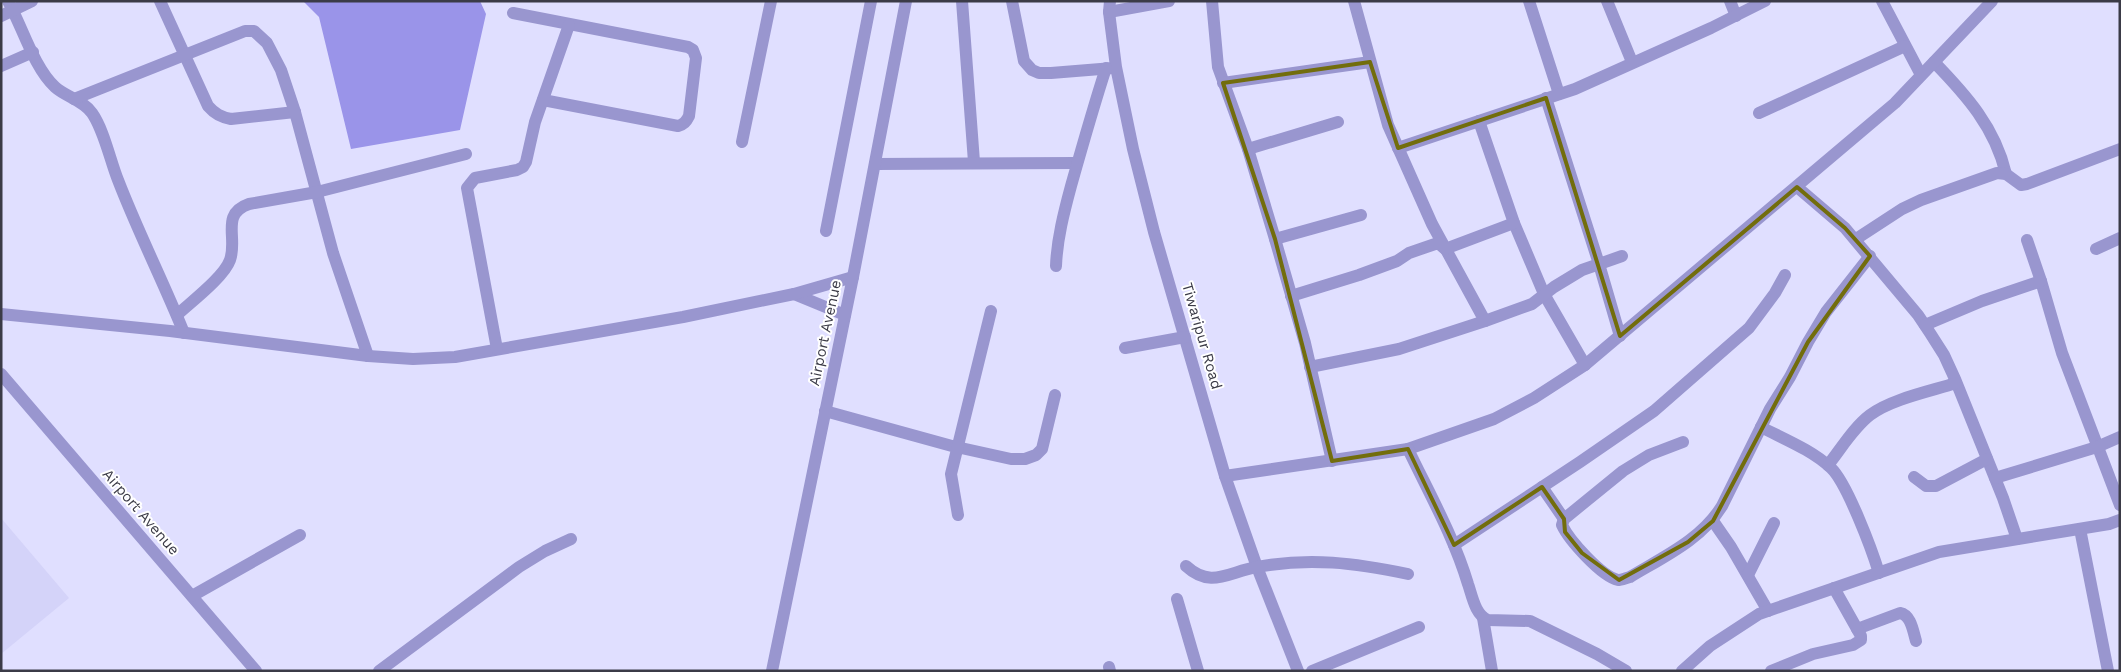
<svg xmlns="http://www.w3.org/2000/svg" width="2121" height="672" font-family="'Work Sans',sans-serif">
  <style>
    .built { fill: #d4d3f9 }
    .water { fill: #9a94e9 }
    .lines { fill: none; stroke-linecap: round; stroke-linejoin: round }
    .minor { stroke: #9996cf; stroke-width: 12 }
    .marked { fill: none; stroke: #726d0c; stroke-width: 4; stroke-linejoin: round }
    .labels { text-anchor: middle; stroke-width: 4; stroke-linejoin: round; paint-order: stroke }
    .street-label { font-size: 15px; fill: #3b3b47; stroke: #fff }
  </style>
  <rect width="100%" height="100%" fill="#e0dfff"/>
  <path class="built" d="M1,518L69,598L1,654Z"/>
  <path class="water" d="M303,1H480L486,14L460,130L351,149L319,17Z"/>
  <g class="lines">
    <g class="minor">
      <path d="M8,1C22,26 34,68 55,87C66,97 83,100 92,113C104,130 110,160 118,180C138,232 163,281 184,333"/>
      <path d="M160,1L208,106C215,114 221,117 231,119L295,112"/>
      <path d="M962,1L974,162"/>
      <path d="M1012,1L1024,61L1032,70L1039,73H1051L1113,68"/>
      <path d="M1110,1L1109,12L1116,67L1133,149L1154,232L1225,476L1257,567L1298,671"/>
      <path d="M1212,1L1218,67L1248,149L1275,239L1305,343L1332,461"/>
      <path d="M1354,1L1388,125L1432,224L1485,321"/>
      <path d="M1529,1L1559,94"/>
      <path d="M1607,1L1632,62"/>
      <path d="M1730,1L1736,16"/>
      <path d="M1882,1L1921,75"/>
      <path d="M1109,12L1169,1"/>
      <path d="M513,13L688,47L693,50L696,58L689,116C686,122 684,124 678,126L543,100"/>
      <path d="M1,16L32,1"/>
      <path d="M1934,62C1966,95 1995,127 2006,174"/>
      <path d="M1,66L33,52"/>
      <path d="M1223,83L1370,62"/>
      <path d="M1546,98L1599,264L1620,336"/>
      <path d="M74,99L245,31H254L267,43L281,70L295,112L333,253L368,356"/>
      <path d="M1759,113L1905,46"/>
      <path d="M1479,121L1514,223L1544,294L1585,365"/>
      <path d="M742,142L771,1"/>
      <path d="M1398,148L1575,89L1711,28L1765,1"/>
      <path d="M1248,149L1338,122"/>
      <path d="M875,164L1077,163"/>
      <path d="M1797,187L1845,228L1918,315L1930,333L1944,355L1955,379L2003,498L2017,539"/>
      <path d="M826,231L871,1"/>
      <path d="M1275,239L1361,215"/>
      <path d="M1856,239L1902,209L1921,200L1997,173L2006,174L2021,185L2027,184L2120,149"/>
      <path d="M2027,240L2041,281L2062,353L2120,505"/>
      <path d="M2096,249L2120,238"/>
      <path d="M1056,266C1057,239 1064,212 1071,186C1082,147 1093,108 1106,68"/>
      <path d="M794,294L845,315"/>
      <path d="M1291,296L1359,275L1397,261L1409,253L1438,243L1445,249L1514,223"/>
      <path d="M1,314L170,331L368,356L413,359L455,357L683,317L794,294L853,277"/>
      <path d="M177,315C191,302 224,277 230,260C238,238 220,214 249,204L317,192L466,154"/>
      <path d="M1925,325L1982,301L2041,281"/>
      <path d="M1125,348L1185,337"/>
      <path d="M497,349L467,188L475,178L517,170L523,167L526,162L535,122L569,25"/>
      <path d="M1310,367L1399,349L1485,321L1532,304L1554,287L1582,270L1622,256"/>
      <path d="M1,374L256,671"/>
      <path d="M825,411L952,446L1011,459H1025L1036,455L1042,449L1055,395"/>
      <path d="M1761,427C1784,439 1812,450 1831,468C1847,483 1872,550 1879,573"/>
      <path d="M1683,442L1649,455L1623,471L1564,519L1562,525C1569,540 1601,576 1618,580C1621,580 1626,578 1630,577C1663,557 1701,540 1722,506L1770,409L1790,377L1808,342L1826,312L1870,256"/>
      <path d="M1408,449L1494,419L1534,398L1585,365L1895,103L1992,1"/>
      <path d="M1828,465C1841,449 1853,428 1870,415C1891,399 1931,391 1956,383"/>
      <path d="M1225,476L1408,449C1429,493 1454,537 1468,584C1472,595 1475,615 1488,620L1530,621L1597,654L1626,671"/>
      <path d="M1914,477L1926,486H1936L1987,459"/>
      <path d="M1995,478L2097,447L2120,437"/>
      <path d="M1542,487L1564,519"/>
      <path d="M958,515L951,474L991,311"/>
      <path d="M1713,521L1731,547L1768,611"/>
      <path d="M2080,529L2108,671"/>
      <path d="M1454,545L1580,462L1654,411L1749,328L1775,293L1785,275"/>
      <path d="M1186,566C1211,589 1228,572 1257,567C1310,557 1355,563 1408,574"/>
      <path d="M1748,575L1774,523"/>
      <path d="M192,596L300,535"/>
      <path d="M1177,599L1198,671"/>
      <path d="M1483,618L1492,671"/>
      <path d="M1857,629L1900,613C1911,615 1913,631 1916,641"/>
      <path d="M1109,667L1110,671"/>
      <path d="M379,671L519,567L545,551L571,539"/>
      <path d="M772,671L853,277L906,1"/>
      <path d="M1312,671L1419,627"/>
      <path d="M1682,671L1710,646L1759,614L1939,552L2109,524L2120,520"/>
      <path d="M1771,671L1813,654L1853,645L1861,640V636L1834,588"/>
    </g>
  </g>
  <path class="marked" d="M1370,62L1398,148L1546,98L1620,336L1797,187L1845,228L1870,256L1808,342L1713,521L1688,542L1619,580L1582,553L1565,532L1564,519L1542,487L1454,545L1408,449L1332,461L1275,239L1223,83Z"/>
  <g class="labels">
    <g class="street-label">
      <text transform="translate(825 333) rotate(-78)" y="5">Airport Avenue</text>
      <text transform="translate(1202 336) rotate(74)" y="5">Tiwaripur Road</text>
      <text transform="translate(141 512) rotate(49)" y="5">Airport Avenue</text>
    </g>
  </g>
  <rect width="2121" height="672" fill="none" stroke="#3b3b47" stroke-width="5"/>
</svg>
